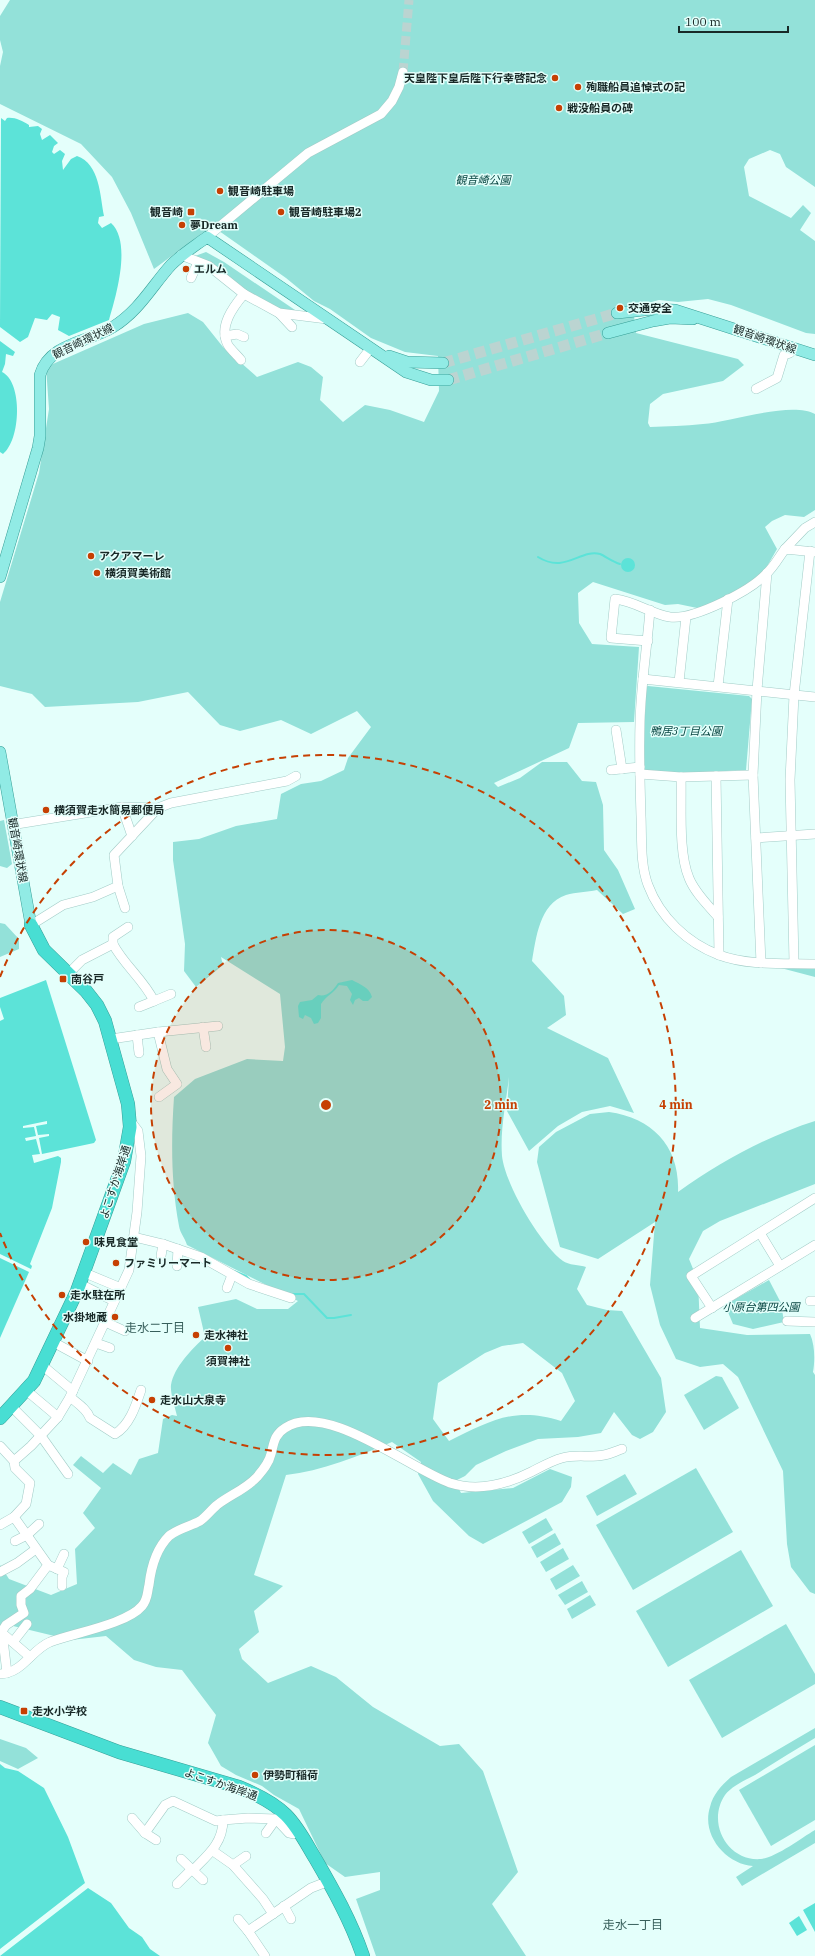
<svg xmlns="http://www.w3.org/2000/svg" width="815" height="1956" font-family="'IBM Plex Serif','Noto Sans JP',serif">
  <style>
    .green { fill: #93e1d9; fill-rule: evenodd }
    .water { fill: #5ce3d8 }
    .pier { fill: #e4fffb }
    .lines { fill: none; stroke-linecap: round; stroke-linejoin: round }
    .stream { stroke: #5ce3d8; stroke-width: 2 }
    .minor-tunnel { stroke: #bbd4d1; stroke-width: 9; stroke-dasharray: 9 4.5; stroke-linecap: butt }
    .major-tunnel { stroke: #bbd4d1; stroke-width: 11; stroke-dasharray: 11 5.5; stroke-linecap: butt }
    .minor-casing { stroke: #a2ccc7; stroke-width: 10 }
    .major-casing { stroke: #379f97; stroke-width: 12 }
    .highway-casing { stroke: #379f97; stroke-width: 14 }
    .minor { stroke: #fff; stroke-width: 9 }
    .major { stroke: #91ebe5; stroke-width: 11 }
    .highway { stroke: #48ded3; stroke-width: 13 }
    .ring { fill: none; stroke: #c64003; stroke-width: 2; stroke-dasharray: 7 5 }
    .poi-dot { fill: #c64003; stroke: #e4fffb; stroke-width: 1.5 }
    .labels { text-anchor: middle; stroke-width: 3; stroke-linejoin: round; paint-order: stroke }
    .poi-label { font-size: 11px; font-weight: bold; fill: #182927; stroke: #e4fffb; text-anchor: start }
    .park-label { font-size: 11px; font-style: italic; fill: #064541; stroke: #e4fffb }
    .street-label { font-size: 11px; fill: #182927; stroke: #e4fffb }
    .neighbourhood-label { font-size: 12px; fill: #375f5b; stroke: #e4fffb }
    .centre { fill: #c64003; stroke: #e4fffb; stroke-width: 2 }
    .ring-label { font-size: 12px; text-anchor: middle; font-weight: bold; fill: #c64003; stroke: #e4fffb; stroke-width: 3; stroke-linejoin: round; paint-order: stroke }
  </style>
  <rect width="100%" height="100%" fill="#e4fffb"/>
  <g class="green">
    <path d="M10,0H815V187L786,167L780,154L770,150L749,159L744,167L749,196L791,218L803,205L811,213L800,230L815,241V334L806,333L731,305L708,299L678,302L659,300L633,307L636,333L738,359L744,365L723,381L663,394L650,404L648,423L650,427C667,426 685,426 703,424C730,422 791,401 815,414V510L804,517L785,515L772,521L765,527L777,549L761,577L702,609L678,604L665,605L593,582L578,593L579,623L592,644L639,647L634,722L578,723L569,748L494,783L498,787L520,778L542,762H567L582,781L596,782L603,805L604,850L618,870L635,909L623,914L597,890C587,892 576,892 566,895C539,904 536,939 532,961L564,996L566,1015L547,1028L608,1058L634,1113L610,1106L582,1112L558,1126L529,1151L507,1111L509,1077C506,1103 500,1129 502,1156C505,1184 540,1244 563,1261C568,1265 580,1265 586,1267L577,1289L587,1305L607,1310L622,1311L661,1378L666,1412L653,1432L640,1439L632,1435L614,1412L601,1433L578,1437L538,1439L506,1451L476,1465L465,1476L455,1481L461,1493L513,1488L550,1469L572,1477L571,1487L562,1502L483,1544L469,1536L433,1501L418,1474L421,1462L392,1442C359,1456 321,1471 286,1475L254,1575L283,1586L254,1611L259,1632L239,1649L242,1659L268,1683L311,1666L336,1677L373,1707L440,1746L459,1744L483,1771L518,1872L492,1904L526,1956H376L356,1899L380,1890V1872L345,1877L325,1863L299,1809L274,1795L262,1786L236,1775L221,1766L208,1743L216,1715L182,1670L156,1667L134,1660L106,1636L71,1640L9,1625L0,1637V1565L9,1579L51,1595L77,1584L75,1549L95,1528L83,1513L101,1488L73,1465L81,1456L103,1473L113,1463L131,1475L139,1459L158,1453L163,1419L172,1415L177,1416C175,1407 170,1393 171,1385C174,1367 192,1349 205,1337L198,1307L236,1299L257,1309H288L298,1301L187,1245C185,1238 180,1233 179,1226C171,1183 171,1141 174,1097L195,1079L247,1059L283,1061L285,1047L280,994L221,957L223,965L196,987L184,971L185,944L173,860V842L199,839L236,826L277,819L281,794L301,784L321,781L344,770L348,758L371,727L357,711L311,734L281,720L240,731L220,725L188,692L138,702L45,707L32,694L0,686V602L39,473L49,409L46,367L144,324L188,313L203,322L223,347L257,377L298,362L311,367L323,377L320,400L343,422L365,405L390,410L424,422L439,391L438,356L405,352L371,338L330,309L314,301L286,278L212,226L154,269L131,213L112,177L81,144L0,104V66L3,52L0,40V16ZM523,1343L562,1373L575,1401L561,1421C515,1406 490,1421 449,1441L433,1419L438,1383L485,1353L502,1346Z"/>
    <path d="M206,252L224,262L295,310L280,311L242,289L195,256Z"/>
    <path d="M648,686L749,696L752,699L746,770L645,775L643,773L646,687Z"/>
    <path d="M4,820L12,864L7,868L0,866V821Z"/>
    <path d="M0,923L5,924L19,939V949L0,957Z"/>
    <path d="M815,966V977L777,967Z"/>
    <path d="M609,1112C653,1118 680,1147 678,1192C720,1162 765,1137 815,1121V1184L720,1221L703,1231L689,1259L698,1281L700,1328L747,1335L810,1334C815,1345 815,1361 813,1372L815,1375V1594L810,1592L791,1567L787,1544L783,1471L738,1377L723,1364L700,1367L676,1359L660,1325L650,1285L655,1222L598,1259L560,1247L537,1162L539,1147L556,1132L590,1114Z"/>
    <path d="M769,1280L781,1303L784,1322L753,1329L733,1324L725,1305Z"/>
    <path d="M716,1376L722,1377L739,1408L704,1430L684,1395Z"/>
    <path d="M696,1468L733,1532L633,1590L596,1525Z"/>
    <path d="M625,1474L637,1494L597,1516L586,1496Z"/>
    <path d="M546,1518L553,1530L529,1544L522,1532Z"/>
    <path d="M555,1533L561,1544L537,1558L531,1547Z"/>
    <path d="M563,1548L569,1559L546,1572L540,1562Z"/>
    <path d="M741,1550L773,1606L668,1667L636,1611Z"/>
    <path d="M573,1565L580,1576L556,1590L550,1579Z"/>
    <path d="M582,1581L588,1592L565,1605L558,1595Z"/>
    <path d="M590,1595L596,1605L572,1619L567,1609Z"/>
    <path d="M786,1624L815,1674V1684L722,1738L689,1680Z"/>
    <path d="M815,1728V1738C795,1750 775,1762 755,1775C745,1780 732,1786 725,1795C706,1823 728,1862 761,1859C777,1857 801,1838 815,1830V1843L742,1886L736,1877L753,1866C726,1864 701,1835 710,1807C713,1794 722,1785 731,1777Z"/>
    <path d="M0,1739L26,1748L38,1758L18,1769L0,1761Z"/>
    <path d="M815,1745V1820L771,1846L739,1790Z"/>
  </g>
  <g class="water">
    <path d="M1,118L5,121L7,118C15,117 22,121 29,125V127L38,126L42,129L40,134L42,140L50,135L58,143L54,146L52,152L54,154L60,150L65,154L62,161L63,170L71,159L77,156C100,164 100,196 104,216L99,217L98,223L102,228L111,223C132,242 116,296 109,320L69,336L58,330L60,317L52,314L47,320L35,318L28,337L20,342L0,327Z"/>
    <path d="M0,341L15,352L13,356L6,354L5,364L2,372C23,382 21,440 3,454L0,452Z"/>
    <circle cx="628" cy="565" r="7"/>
    <path d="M46,980L96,1140L94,1143L42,1154L39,1138L49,1136V1134L38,1135L36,1126L47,1124V1121L23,1126V1128L34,1127L36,1136L25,1138L26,1141L36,1139L40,1154L32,1155L34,1163L58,1156L61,1158V1162L52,1208L30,1264L32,1266L31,1269L0,1254V1021L4,1019L0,1007V998Z"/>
    <path d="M352,980C361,985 369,987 372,997L368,1001H363L359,998L355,1000L353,1005L350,1000L352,994L347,986L339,985C334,993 326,996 321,1004V1018L318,1023L314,1024L311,1018L305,1015L303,1019L299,1017L298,1006L300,1002L312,1000L318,995C327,997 333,991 338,983Z"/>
    <path d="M0,1258L29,1272L0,1338Z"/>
    <path d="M0,1764L5,1768L18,1771L44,1788L68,1837L85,1883L0,1949Z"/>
    <path d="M88,1888L111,1903L129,1928L142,1937L150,1949L160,1956H0Z"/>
    <path d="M815,1903V1932L803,1910Z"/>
    <path d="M799,1916L807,1930L797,1936L789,1923Z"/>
  </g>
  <g class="pier">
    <path d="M87,1883L86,1885L0,1951V1950Z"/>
    <path d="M87,1886H89L0,1954Z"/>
  </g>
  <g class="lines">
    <g class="stream">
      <path d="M538,557C565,574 580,549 600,554C605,556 613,562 620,564"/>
      <path d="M234,1271L246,1276L251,1281"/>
      <path d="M291,1294H304L327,1318H334L351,1315"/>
    </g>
    <path class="minor-tunnel" d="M403,72L409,0"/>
    <g class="major-tunnel">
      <path d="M443,363L617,313"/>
      <path d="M448,380L608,333"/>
    </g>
    <defs>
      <g id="minor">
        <path d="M207,237L308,153L381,114L392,101L399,87L403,72"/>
        <path d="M181,255L209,266L244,294L279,313L327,319"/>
        <path d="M191,278L198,262"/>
        <path d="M279,313L292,327"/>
        <path d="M225,336L237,334L244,337"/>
        <path d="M241,360C237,355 231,350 228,345C218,327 233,307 244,294"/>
        <path d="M360,362L370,349"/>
        <path d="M756,389L777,378L784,355L790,353L791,348"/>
        <path d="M785,549L805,528L815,522"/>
        <path d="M650,610C647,648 641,685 640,722C639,753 640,785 641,816C642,838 640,864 648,885C660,917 687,943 719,955C749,966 783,963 815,964"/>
        <path d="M648,641L611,638L615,599C635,601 651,614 670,617C694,620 750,591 766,574C774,567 779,557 785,549L815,552"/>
        <path d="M643,679L815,697"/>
        <path d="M679,682L686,617"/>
        <path d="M718,686L728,599"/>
        <path d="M616,730L622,769"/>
        <path d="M611,770L640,767"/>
        <path d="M640,774L681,777L753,775"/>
        <path d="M716,776L719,955"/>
        <path d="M681,777C682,806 678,852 689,878C695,893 708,905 718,917"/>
        <path d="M122,807L132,836"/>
        <path d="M17,824L122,807L158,808L171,803L287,781L296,776"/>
        <path d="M756,838L815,834"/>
        <path d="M118,886L125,908"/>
        <path d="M31,925L63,905L93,897L118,886L114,855L158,808"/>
        <path d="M113,944V937L128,927"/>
        <path d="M761,963L753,775L757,690L767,573"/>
        <path d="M794,963L790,780L794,695L810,551"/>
        <path d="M68,974L82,960L113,944C124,965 143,979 154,1001L139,1007"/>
        <path d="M154,1001L171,994"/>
        <path d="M203,1027L206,1047"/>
        <path d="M158,1032L167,1069L177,1084L159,1097"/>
        <path d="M137,1035L139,1053"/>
        <path d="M111,1039L158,1032L218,1026"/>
        <path d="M760,1233L780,1266"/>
        <path d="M134,1237L163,1244L201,1257L249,1284L291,1298"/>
        <path d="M161,1256L163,1244"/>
        <path d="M177,1266L178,1249"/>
        <path d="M85,1273L121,1288"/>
        <path d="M80,1284L114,1301"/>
        <path d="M227,1288L232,1275"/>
        <path d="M810,1301H815"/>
        <path d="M712,1308L691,1276L815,1198"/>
        <path d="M695,1318L815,1245"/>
        <path d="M787,1321L815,1322"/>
        <path d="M105,1322L125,1331"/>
        <path d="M53,1342L88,1361"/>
        <path d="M96,1343L110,1348"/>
        <path d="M43,1366L73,1391"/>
        <path d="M27,1391L58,1417"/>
        <path d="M70,1397C77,1403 87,1409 90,1418L115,1434C130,1425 136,1405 141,1390"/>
        <path d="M12,1407L41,1436L68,1474"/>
        <path d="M0,1446L14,1461L31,1446L58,1417L70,1397L129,1270L137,1212L141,1156L138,1131L129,1119"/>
        <path d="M0,1525L14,1517"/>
        <path d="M15,1541L27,1535L39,1524"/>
        <path d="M48,1565L64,1572L62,1577V1586"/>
        <path d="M57,1569L64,1554"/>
        <path d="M0,1572L17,1563L36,1549"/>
        <path d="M2,1633L30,1657"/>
        <path d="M13,1642L27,1624"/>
        <path d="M7,1673L2,1631L6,1625L24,1613L21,1605V1596L30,1589L48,1565L14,1517L26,1504L30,1483L15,1468L14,1461"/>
        <path d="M0,1674C23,1673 31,1650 50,1642C74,1633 127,1624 142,1606C148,1599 147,1593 149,1585C151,1568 157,1548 169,1536C177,1529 191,1526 200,1521C206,1517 211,1510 217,1505C230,1495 246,1489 257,1477C263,1470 269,1463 271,1454C274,1443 274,1435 285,1428C325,1400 410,1469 450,1483C478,1492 505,1485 531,1472C541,1467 551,1461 562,1458C576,1454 590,1458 604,1455C610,1454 616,1451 622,1449"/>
        <path d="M132,1818L145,1833L156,1840"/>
        <path d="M145,1833L165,1805L173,1801L216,1821L223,1820"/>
        <path d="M266,1833L276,1819"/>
        <path d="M213,1851L233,1865L263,1899L273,1914"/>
        <path d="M181,1859L203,1880"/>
        <path d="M233,1865L246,1856"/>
        <path d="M193,1870C208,1855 223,1843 223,1820L248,1818L276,1819L289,1833L293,1834L298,1830"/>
        <path d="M177,1884L192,1869"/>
        <path d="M284,1906L291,1919"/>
        <path d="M238,1919L248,1931L265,1956"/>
        <path d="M248,1931L311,1888L329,1881"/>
      </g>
      <g id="major">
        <path d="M617,313L654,309L675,310L815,355"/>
        <path d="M608,333L653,321L670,318L693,319"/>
        <path d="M389,356L407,362L443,363"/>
        <path d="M0,577L38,448L40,436V375C49,343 89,342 113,327C139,311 152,286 171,265C182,254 195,246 207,237L406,372L431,380H448"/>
        <path d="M0,752L31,925"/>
      </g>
      <g id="highway">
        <path d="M0,1418L34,1381L77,1291L124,1161L130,1127L128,1104L105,1021L97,1005L86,991L44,950L31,925"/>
        <path d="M0,1707L119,1752L239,1787C256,1794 273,1802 286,1815C298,1827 306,1843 315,1858C333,1889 351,1921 363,1956"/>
      </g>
    </defs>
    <use href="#minor" class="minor-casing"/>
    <use href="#major" class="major-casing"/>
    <use href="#highway" class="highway-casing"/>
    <use href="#minor" class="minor"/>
    <use href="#major" class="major"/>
    <use href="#highway" class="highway"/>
  </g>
  <circle cx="326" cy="1105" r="175" fill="#c64003" fill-opacity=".12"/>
  <g class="ring">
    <circle cx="326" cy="1105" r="175"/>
    <path d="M0 977A350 350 0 1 1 0 1233"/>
  </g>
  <g class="poi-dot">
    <circle cx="555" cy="78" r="4"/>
    <circle cx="578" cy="87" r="4"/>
    <circle cx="559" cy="108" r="4"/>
    <circle cx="220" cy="191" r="4"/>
    <rect x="187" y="208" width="8" height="8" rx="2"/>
    <circle cx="281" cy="212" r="4"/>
    <circle cx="182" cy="225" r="4"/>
    <circle cx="186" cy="269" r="4"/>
    <circle cx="620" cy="308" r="4"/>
    <circle cx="91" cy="556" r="4"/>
    <circle cx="97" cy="573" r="4"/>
    <circle cx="46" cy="810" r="4"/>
    <rect x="59" y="975" width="8" height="8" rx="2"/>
    <circle cx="86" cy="1242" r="4"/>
    <circle cx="116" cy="1263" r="4"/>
    <circle cx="62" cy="1295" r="4"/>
    <circle cx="115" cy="1317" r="4"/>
    <circle cx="196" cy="1335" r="4"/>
    <circle cx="228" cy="1348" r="4"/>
    <circle cx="152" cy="1400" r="4"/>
    <rect x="20" y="1707" width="8" height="8" rx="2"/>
    <circle cx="255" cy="1775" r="4"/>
  </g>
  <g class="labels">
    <g class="poi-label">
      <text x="547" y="82" text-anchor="end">天皇陛下皇后陛下行幸啓記念</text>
      <text x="586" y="91">殉職船員追悼式の記</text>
      <text x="567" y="112">戦没船員の碑</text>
      <text x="228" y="195">観音崎駐車場</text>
      <text x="183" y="216" text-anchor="end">観音崎</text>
      <text x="289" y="216">観音崎駐車場2</text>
      <text x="190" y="229">夢Dream</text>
      <text x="194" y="273">エルム</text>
      <text x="628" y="312">交通安全</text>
      <text x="99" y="560">アクアマーレ</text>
      <text x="105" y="577">横須賀美術館</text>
      <text x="54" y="814">横須賀走水簡易郵便局</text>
      <text x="71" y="983">南谷戸</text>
      <text x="94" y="1246">味見食堂</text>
      <text x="124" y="1267">ファミリーマート</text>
      <text x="70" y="1299">走水駐在所</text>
      <text x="107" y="1321" text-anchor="end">水掛地蔵</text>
      <text x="204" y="1339">走水神社</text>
      <text x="228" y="1365" text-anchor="middle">須賀神社</text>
      <text x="160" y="1404">走水山大泉寺</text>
      <text x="32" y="1715">走水小学校</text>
      <text x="263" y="1779">伊勢町稲荷</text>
    </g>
    <g class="park-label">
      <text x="483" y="184">観音崎公園</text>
      <text x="686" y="735">鴨居3丁目公園</text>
      <text x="761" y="1311">小原台第四公園</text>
    </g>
    <g class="street-label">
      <text transform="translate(765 339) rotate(19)" y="4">観音崎環状線</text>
      <text transform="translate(83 341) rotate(-26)" y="4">観音崎環状線</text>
      <text transform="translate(18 850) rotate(80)" y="4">観音崎環状線</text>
      <text transform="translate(115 1182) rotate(-72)" y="4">よこすか海岸通</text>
      <text transform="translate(221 1784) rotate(19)" y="4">よこすか海岸通</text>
    </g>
    <g class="neighbourhood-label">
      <text x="155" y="1332">走水二丁目</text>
      <text x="633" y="1929">走水一丁目</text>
    </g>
  </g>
  <circle cx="326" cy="1105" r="6" class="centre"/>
  <g class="ring-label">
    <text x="501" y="1109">2 min</text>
    <text x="676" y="1109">4 min</text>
  </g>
  <path d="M679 26v6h109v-6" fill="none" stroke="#182927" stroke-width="2"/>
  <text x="685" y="26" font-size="12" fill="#182927" stroke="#e4fffb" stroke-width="3" paint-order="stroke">100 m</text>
</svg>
